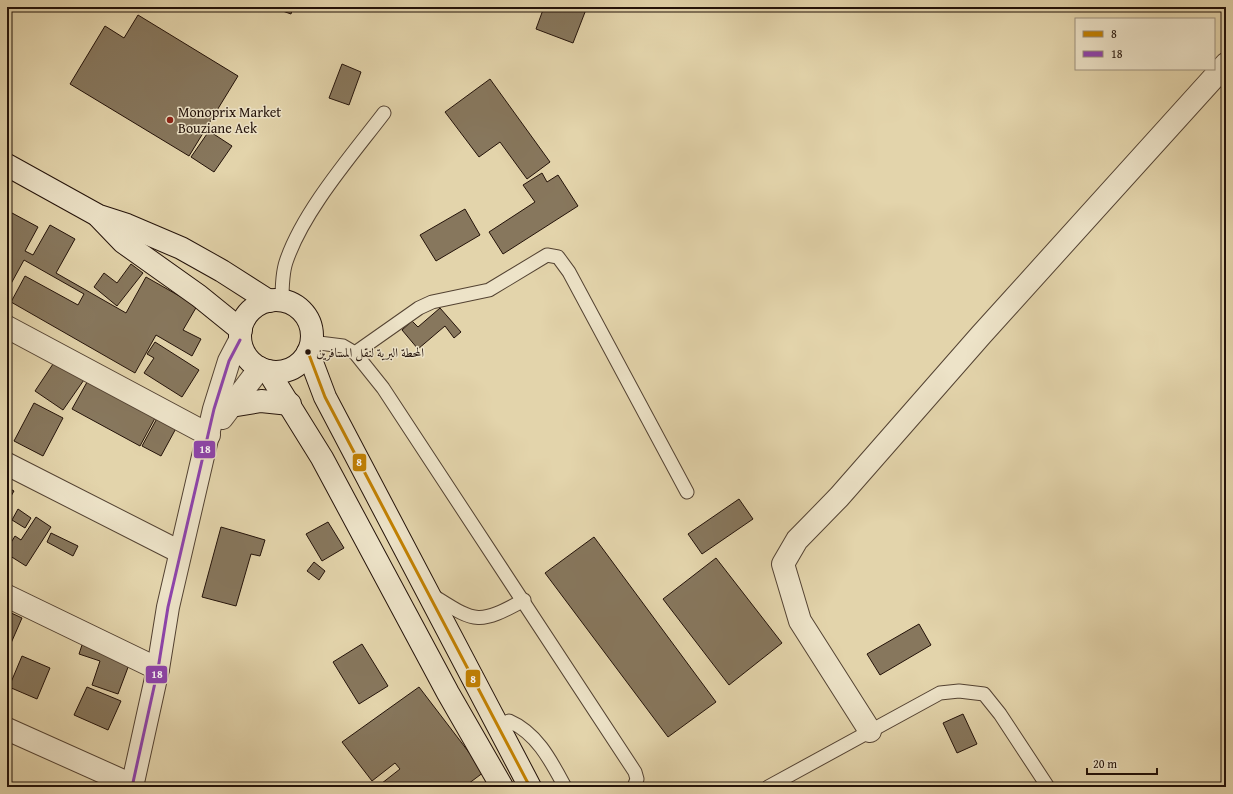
<svg xmlns="http://www.w3.org/2000/svg" width="1233" height="794" font-family="'Gentium Book Plus',Amiri,serif">
  <style>
    .building { fill: #87775d; stroke: #231209 }
    .lines { fill: none; stroke-linecap: round; stroke-linejoin: round }
    .service-casing { stroke: #534232; stroke-width: 15 }
    .minor-casing { stroke: #534232; stroke-width: 24 }
    .secondary-casing { stroke: #231209; stroke-width: 24 }
    .service { stroke: #ede3c8; stroke-width: 13 }
    .minor { stroke: #ede3c8; stroke-width: 22 }
    .secondary { stroke: #ede3c8; stroke-width: 22 }
    .bus-1-casing { stroke: #ede3c8; stroke-width: 6 }
    .bus-2-casing { stroke: #ede3c8; stroke-width: 6 }
    .bus-1 { stroke: #c28102; stroke-width: 3 }
    .bus-2 { stroke: #8e44ad; stroke-width: 3 }
    .poi-dot { fill: #8f2418; stroke: #ede3c8; stroke-width: 1.5 }
    .bus-dot { fill: #231209; stroke: #ede3c8; stroke-width: 1.5 }
    .labels { text-anchor: middle; stroke-width: 3; stroke-linejoin: round; paint-order: stroke }
    .bus-label { font-size: 13px; fill: #231209; stroke: #ede3c8; text-anchor: start }
    .poi-label { font-size: 14px; fill: #231209; stroke: #ede3c8; text-anchor: start }
    .line-badge { stroke: #ede3c8; stroke-width: 1.5 }
    .badge-label { font-size: 11px; text-anchor: middle; font-weight: bold; fill: #fff }
  </style>
  <rect width="100%" height="100%" fill="#e3d4ab"/>
  <filter id="stains"><feTurbulence type="fractalNoise" baseFrequency=".005" numOctaves="4"/><feColorMatrix values="0 0 0 0 .2 0 0 0 0 .09 0 0 0 0 .02 0 0 0 .5 -.17"/></filter>
  <radialGradient id="worn" r=".72"><stop offset=".6" stop-color="#630" stop-opacity="0"/><stop offset="1" stop-color="#630" stop-opacity=".3"/></radialGradient>
  <g class="building">
    <path d="M278,7H293L291,14L277,9Z"/>
    <path d="M544,7H587L573,43L536,29Z"/>
    <path d="M138,15L238,76L189,156L70,84L105,26L124,38Z"/>
    <path d="M342,64L361,72L349,105L329,98Z"/>
    <path d="M490,79L550,162L527,179L500,142L479,157L445,112Z"/>
    <path d="M209,131L232,146L214,172L191,157Z"/>
    <path d="M542,173L547,182L558,175L578,206L503,254L489,232L535,202L523,185Z"/>
    <path d="M465,209L480,235L436,261L420,235Z"/>
    <path d="M12,213L38,227L25,251L33,255L50,225L75,239L56,273L126,313L146,277L197,306L183,330L201,339L192,356L156,335L135,373L11,302L25,276L78,305L84,294L24,260L7,291V222Z"/>
    <path d="M131,264L143,273L117,306L94,287L104,273L117,283Z"/>
    <path d="M440,308L461,332L454,338L445,326L418,349L402,330L412,321L418,327Z"/>
    <path d="M155,342L199,370L182,397L144,373L154,358L147,354Z"/>
    <path d="M57,358L86,377L63,410L35,391Z"/>
    <path d="M91,375L161,407L140,446L72,409Z"/>
    <path d="M34,403L63,418L43,456L14,441Z"/>
    <path d="M161,411L180,421L161,456L142,446Z"/>
    <path d="M7,487L14,491L7,503Z"/>
    <path d="M739,499L753,519L702,554L688,534Z"/>
    <path d="M18,509L31,518L25,528L12,520Z"/>
    <path d="M36,517L51,527L26,566L7,554V549L15,536L21,540Z"/>
    <path d="M328,522L344,548L322,561L306,534Z"/>
    <path d="M221,527L265,540L260,556L251,554L236,606L202,597Z"/>
    <path d="M51,533L78,546L73,556L47,542Z"/>
    <path d="M594,537L716,702L668,737L545,573Z"/>
    <path d="M716,558L782,643L729,685L663,599Z"/>
    <path d="M314,562L325,571L319,580L307,571Z"/>
    <path d="M7,611L22,618L8,650H7Z"/>
    <path d="M919,624L931,645L880,675L867,654Z"/>
    <path d="M362,644L388,686L359,704L333,662Z"/>
    <path d="M82,645L130,662L118,694L92,685L100,661L79,654Z"/>
    <path d="M22,656L50,668L37,699L9,687Z"/>
    <path d="M87,687L121,701L108,730L74,715Z"/>
    <path d="M419,687L484,772L464,787H377L400,769L395,763L372,781L342,742Z"/>
    <path d="M963,714L977,744L957,753L943,723Z"/>
  </g>
  <g class="lines">
    <defs>
      <g id="service">
        <path d="M282,301C282,288 282,274 286,262C303,211 352,155 384,113"/>
        <path d="M311,342L343,346L355,353L383,388L635,772L637,779L634,787"/>
        <path d="M355,353L419,308L432,302L489,290L547,255L558,257L569,272L687,492"/>
        <path d="M432,595C475,622 477,626 524,600"/>
        <path d="M498,726L509,721C537,733 551,761 565,787"/>
        <path d="M768,787L940,693L959,691L984,694L1000,714L1048,787"/>
      </g>
      <g id="minor">
        <path d="M7,327L209,435"/>
        <path d="M222,418L260,368"/>
        <path d="M7,464L180,552"/>
        <path d="M7,596L158,669"/>
        <path d="M7,729L132,785"/>
        <path d="M870,731L800,621L783,564L797,540L839,497L981,335L1226,64"/>
        <path d="M132,787L158,669L168,607L214,409L229,361L240,340"/>
      </g>
      <g id="secondary">
        <path d="M7,165L99,216L127,225L181,248L222,271L269,301"/>
        <path d="M99,217L123,242L199,296L241,330"/>
        <circle cx="276" cy="336" r="36"/>
        <path d="M308,352L325,397L530,787"/>
        <path d="M268,371L322,458L448,693L502,787"/>
        <path d="M231,406L261,401L290,404"/>
      </g>
    </defs>
    <use href="#service" class="service-casing"/>
    <use href="#minor" class="minor-casing"/>
    <use href="#secondary" class="secondary-casing"/>
    <use href="#service" class="service"/>
    <use href="#minor" class="minor"/>
    <use href="#secondary" class="secondary"/>
    <defs>
      <path id="bus-1" d="M308,352L325,397L530,787"/>
      <path id="bus-2" d="M132,787L158,669L168,607L214,409L229,361L240,340"/>
    </defs>
    <use href="#bus-1" class="bus-1-casing"/>
    <use href="#bus-2" class="bus-2-casing"/>
    <use href="#bus-1" class="bus-1"/>
    <use href="#bus-2" class="bus-2"/>
  </g>
  <circle class="poi-dot" cx="170" cy="120" r="4"/>
  <circle class="bus-dot" cx="308" cy="352" r="3.5"/>
  <g class="labels">
    <g class="bus-label">
      <text x="316" y="357">المحطة البرية لنقل المسافرين</text>
    </g>
    <g class="poi-label">
      <text x="178" y="117">Monoprix Market<tspan x="178" dy="16">Bouziane Aek</tspan></text>
    </g>
  </g>
  <g class="line-badge">
    <rect x="193" y="440" width="23" height="19" rx="4" fill="#8e44ad"/>
    <rect x="352" y="453" width="15" height="19" rx="4" fill="#c28102"/>
    <rect x="145" y="665" width="23" height="19" rx="4" fill="#8e44ad"/>
    <rect x="465" y="669" width="16" height="19" rx="4" fill="#c28102"/>
  </g>
  <g class="badge-label">
    <text x="205" y="453">18</text>
    <text x="359" y="466">8</text>
    <text x="157" y="678">18</text>
    <text x="473" y="683">8</text>
  </g>
  <rect width="1233" height="794" fill="none" stroke="#e3d4ab" stroke-width="24"/>
  <rect x="8" y="8" width="1217" height="778" fill="none" stroke="#231209" stroke-width="2"/>
  <rect x="12" y="12" width="1209" height="770" fill="none" stroke="#231209"/>
  <rect x="1075" y="18" width="140" height="52" fill="#ede3c8" stroke="#9c8f7c"/>
  <rect x="1083" y="31" width="20" height="6" fill="#c28102" stroke="#9c8f7c"/>
  <text x="1111" y="38" font-size="12" fill="#231209">8</text>
  <rect x="1083" y="51" width="20" height="6" fill="#8e44ad" stroke="#9c8f7c"/>
  <text x="1111" y="58" font-size="12" fill="#231209">18</text>
  <path d="M1087 768v6h70v-6" fill="none" stroke="#231209" stroke-width="2"/>
  <text x="1093" y="768" font-size="12" fill="#231209" stroke="#ede3c8" stroke-width="3" paint-order="stroke">20 m</text>
  <rect width="100%" height="100%" filter="url(#stains)"/>
  <rect width="100%" height="100%" fill="url(#worn)"/>
</svg>
